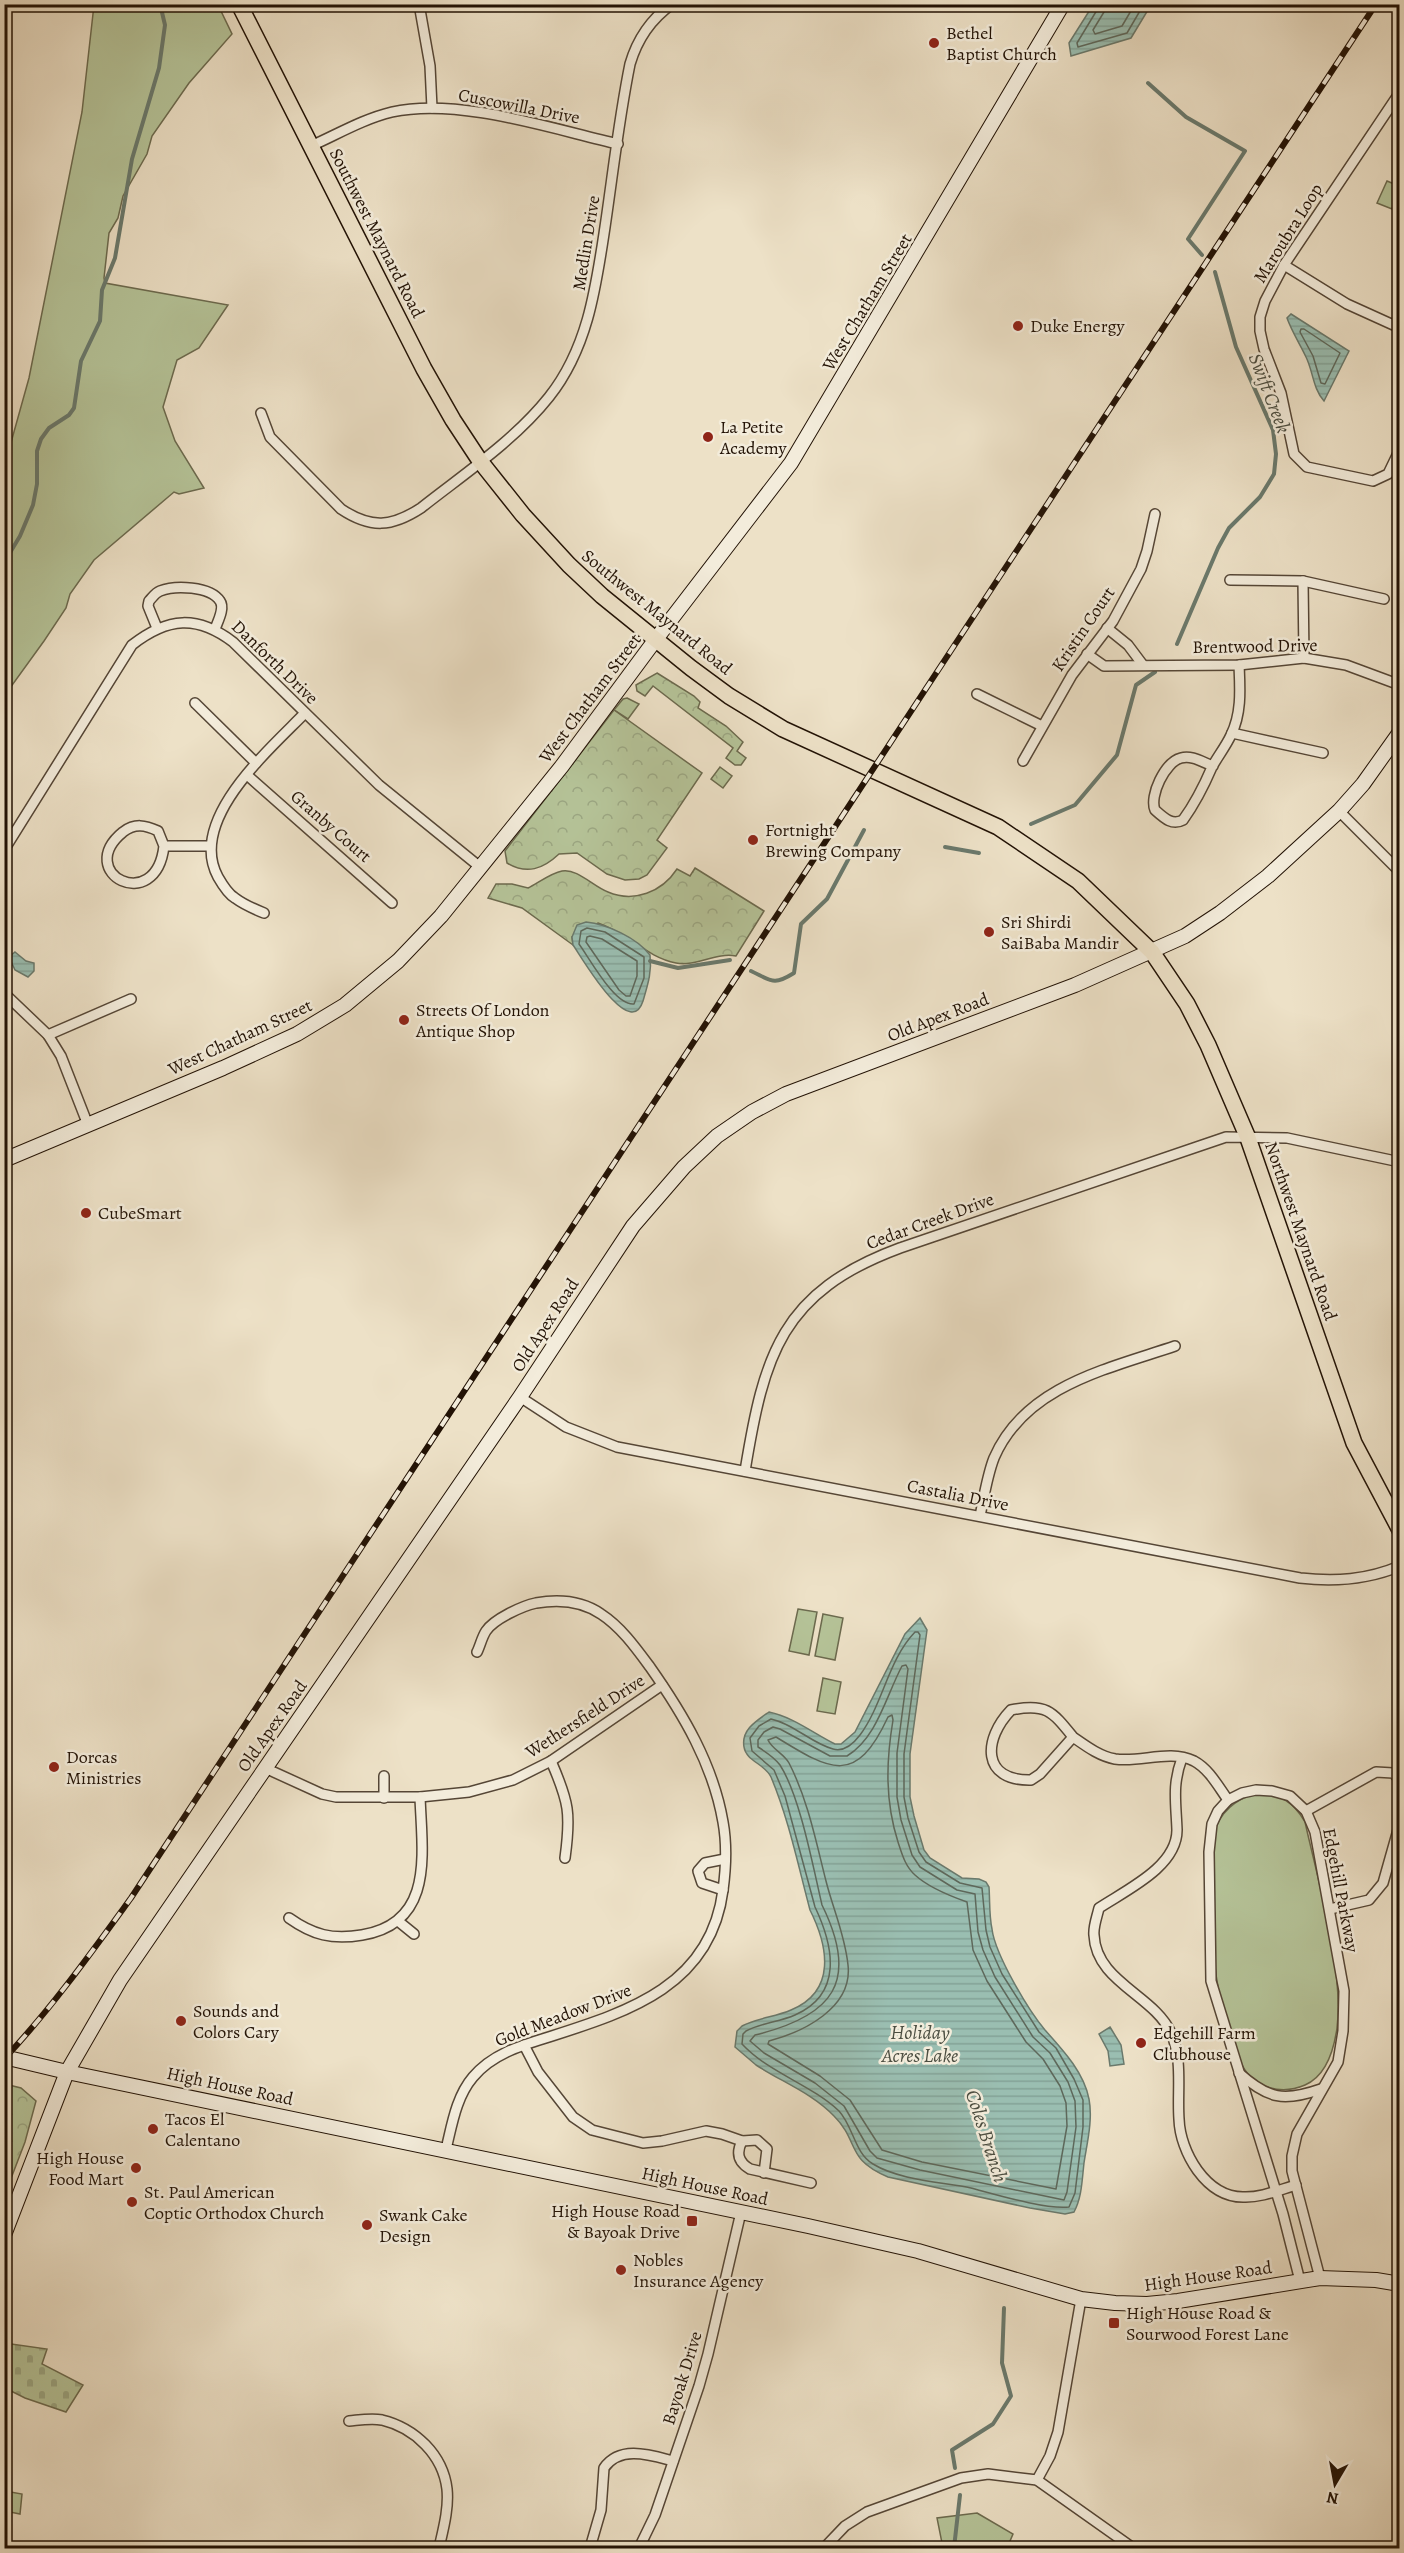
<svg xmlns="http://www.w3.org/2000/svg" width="1404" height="2553" font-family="Alegreya,serif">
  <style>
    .grass { fill: url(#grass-tufts); stroke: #6c6a4e; stroke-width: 1.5 }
    .forest { fill: url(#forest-crowns); stroke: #6c6a4e; stroke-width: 1.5 }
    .cemetery { fill: url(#cemetery-stones); stroke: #6c6a4e; stroke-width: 1.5 }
    .park { fill: #b5c398; stroke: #6c6a4e; stroke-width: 1.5 }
    .water { fill: url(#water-rules); stroke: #6a796c; stroke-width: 1.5 }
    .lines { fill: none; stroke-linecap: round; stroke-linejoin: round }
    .shore { stroke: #5e685b; stroke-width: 1.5 }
    .stream { stroke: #6a796c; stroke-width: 4 }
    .street-casing { stroke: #554636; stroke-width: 12 }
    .secondary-casing { stroke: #221205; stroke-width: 16 }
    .primary-casing { stroke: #221205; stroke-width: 18 }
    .street { stroke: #f3ecdb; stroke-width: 9 }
    .secondary { stroke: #f3ecdb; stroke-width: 14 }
    .primary { stroke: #ede1c7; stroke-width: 15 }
    .rail-casing { stroke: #221205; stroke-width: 6 }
    .rail { stroke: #f3ecdb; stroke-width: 4; stroke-dasharray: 11; stroke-linecap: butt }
    .poi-dot { fill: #8f2418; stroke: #f3ecdb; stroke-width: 2 }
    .labels { text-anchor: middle; stroke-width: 5; stroke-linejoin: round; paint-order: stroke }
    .poi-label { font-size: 18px; fill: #221205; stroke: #f3ecdb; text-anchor: start }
    .street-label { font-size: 18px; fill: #221205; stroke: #f3ecdb }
    .water-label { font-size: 20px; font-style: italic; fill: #4c4e41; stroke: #f3ecdb }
  </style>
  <defs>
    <pattern id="grass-tufts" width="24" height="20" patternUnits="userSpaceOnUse" patternTransform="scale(1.5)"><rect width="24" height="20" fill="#b5c398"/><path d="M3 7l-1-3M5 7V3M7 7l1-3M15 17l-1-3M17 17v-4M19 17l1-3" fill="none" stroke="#9ba682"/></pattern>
    <pattern id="forest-crowns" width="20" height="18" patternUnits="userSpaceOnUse" patternTransform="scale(1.5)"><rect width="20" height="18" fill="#b5c398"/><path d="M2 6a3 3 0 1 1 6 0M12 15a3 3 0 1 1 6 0" fill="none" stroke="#9ba682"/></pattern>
    <pattern id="cemetery-stones" width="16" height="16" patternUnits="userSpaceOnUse" patternTransform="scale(1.5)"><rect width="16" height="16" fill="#b5c398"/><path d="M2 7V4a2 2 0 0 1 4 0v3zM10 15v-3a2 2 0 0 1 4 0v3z" fill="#9ba682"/></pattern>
    <pattern id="water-rules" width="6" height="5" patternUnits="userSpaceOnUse" patternTransform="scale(1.5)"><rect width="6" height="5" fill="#9abeb1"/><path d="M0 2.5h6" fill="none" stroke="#84a297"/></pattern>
  </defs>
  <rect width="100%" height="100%" fill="#ede1c7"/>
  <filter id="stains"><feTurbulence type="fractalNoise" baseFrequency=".00333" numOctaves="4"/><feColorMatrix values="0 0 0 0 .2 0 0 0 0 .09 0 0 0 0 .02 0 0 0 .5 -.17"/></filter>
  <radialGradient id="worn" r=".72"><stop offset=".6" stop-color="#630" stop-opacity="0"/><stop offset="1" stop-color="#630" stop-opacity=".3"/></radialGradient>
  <path class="grass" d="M627,698L639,704L628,719L614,710L623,699Z"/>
  <g class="forest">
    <path d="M657,673L694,696L700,702L698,708L726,726L743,742L737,751L746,758L741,765H735L726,758L733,748L653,686L645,696L637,691L636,685Z"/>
    <path d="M614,710L702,773L657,840L667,848L647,875L639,879L625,880L607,874L577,853L559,854C543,869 527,875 507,863L505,851Z"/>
    <path d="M720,767L732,776L723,788L711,779Z"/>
    <path d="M695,868L764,911L736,956C716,952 696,967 676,963C646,957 628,933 598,923L572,937L573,945L522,908L488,898L496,884H512L528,888C538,883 551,873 562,871C577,868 594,887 608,892C634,903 662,892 677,869L690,876Z"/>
    <path d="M5,2084L21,2088L36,2101L25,2142L5,2194Z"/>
  </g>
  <path class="cemetery" d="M4,2343L47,2349L42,2364L83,2385L66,2412L25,2398L5,2388Z"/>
  <g class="park">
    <path d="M94,5H218L232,34L189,83L152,136L147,154L123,196L118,218L109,233L104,278L105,283L228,305L199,348L177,360L163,407L175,441L204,488L179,494L174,492L94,560L70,594L66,608L44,641L5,695V464L29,378L82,112Z"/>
    <path d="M1387,181L1399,186L1392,209L1377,203Z"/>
    <path d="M798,1609L817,1612L809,1655L789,1651Z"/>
    <path d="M823,1614L843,1618L835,1660L815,1656Z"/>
    <path d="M823,1678L841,1682L835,1714L817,1711Z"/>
    <path d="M1257,1793C1281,1795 1293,1801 1305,1822C1318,1881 1344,1969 1337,2028C1334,2049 1326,2076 1305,2085C1282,2095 1255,2089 1242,2065C1230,2044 1217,1990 1215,1965C1213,1949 1214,1931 1214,1915C1214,1888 1213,1860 1214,1833C1220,1812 1236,1799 1257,1793Z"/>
    <path d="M5,2491L22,2494L20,2514L5,2511Z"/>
    <path d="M977,2513L1013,2534L1007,2548H943L937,2518Z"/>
  </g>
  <g class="water">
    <path d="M1093,5V4L1151,5L1131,38L1071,56L1069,43Z"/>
    <path d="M1291,314L1349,351L1324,401C1313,389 1313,371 1306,357C1300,344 1292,332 1287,318Z"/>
    <path d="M586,922C607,924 637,938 650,955C652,972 648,984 643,1001C630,1042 581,956 573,945L572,937L577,925Z"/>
    <path d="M15,952L26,961L34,963V971L28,977L15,970L9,957Z"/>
    <path d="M920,1618L927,1630L910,1754V1797L914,1816L924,1850L930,1858L962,1878L979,1879L986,1882L989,1887C990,1901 989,1915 992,1929C995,1954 1028,2010 1045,2030C1062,2049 1084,2072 1089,2099C1093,2120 1087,2143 1084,2163C1082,2180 1082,2197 1074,2212L1065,2214L1030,2208L888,2177C845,2159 860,2142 834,2116C812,2093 782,2082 756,2065C749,2059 742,2053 735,2047L737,2031L742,2026C757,2018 775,2017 791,2010C837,1991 828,1946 810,1910C798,1865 789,1820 771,1777C765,1764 746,1761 744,1747C741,1730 756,1721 769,1712C793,1717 813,1733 835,1744H841L855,1732L905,1634Z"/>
    <path d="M1110,2027L1121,2045L1124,2064L1110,2066L1108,2051L1099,2034Z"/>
  </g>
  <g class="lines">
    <g class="shore">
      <path d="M1098,4L1097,10L1077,43L1078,47L1127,33L1144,4"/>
      <path d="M1105,4L1104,12L1093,30L1095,34L1122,26L1135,4"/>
      <path d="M1301,329H1304L1340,353L1325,384L1321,383L1313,356L1300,332Z"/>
      <path d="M587,928L605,932L644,957V978L634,1004C615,1006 590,959 579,944L581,931Z"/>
      <path d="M590,936L602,939L637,961V976L630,996H626L619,990L586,942L587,937Z"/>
      <path d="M915,1632H918L920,1635L904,1754V1797L908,1818L919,1852L926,1862L960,1883L982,1888L986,1930L990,1947L1002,1974L1039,2032L1056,2048L1074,2079L1083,2100V2127L1075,2193L1069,2207C1047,2210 994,2194 971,2188C941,2182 899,2180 873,2164C855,2154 853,2126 839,2111C810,2084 769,2073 742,2044L743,2034L746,2031C761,2023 779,2022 795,2015C843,1994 834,1947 815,1907L785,1796L774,1770L752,1751L750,1738L759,1726L771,1719C794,1724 811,1743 833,1749C844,1752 854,1743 860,1735C883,1704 888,1660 915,1632Z"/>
      <path d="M906,1665L908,1669L897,1753V1797L901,1820L912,1855L920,1867L957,1890L975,1894L978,1932L983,1950L995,1977L1033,2037L1050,2053L1068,2082L1075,2101L1076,2127L1067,2192L1064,2200L920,2170L877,2158L870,2151L844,2106L815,2083L764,2053L750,2041L755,2035C833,2016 860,1982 822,1905C813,1867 800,1796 780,1765C774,1757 766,1752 758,1747V1740L764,1732L773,1727L780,1729L830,1756H847C877,1738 886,1696 902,1666Z"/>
      <path d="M892,1715L893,1720C886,1762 885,1801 898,1842C902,1854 905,1866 915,1875C929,1888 950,1896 967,1902L973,1950L987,1981L1026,2042L1043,2059L1060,2086L1066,2103L1067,2126L1056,2189L922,2162L882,2150L850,2100L820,2076L768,2044L769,2041C803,2032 853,2008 848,1965C845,1935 833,1909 826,1881C816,1842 808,1800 789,1763C784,1754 772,1749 768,1740L776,1737C831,1771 856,1786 888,1717Z"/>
    </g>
    <g class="stream">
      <path d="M1148,83L1186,117L1245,151L1188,239L1202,255"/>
      <path d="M4,568L8,556L20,536L33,505L37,484V451L41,439L49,428L69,415L74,408L81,361L100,321L102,290L115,258L132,159L159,68L165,25L160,4"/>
      <path d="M1177,644L1218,548L1229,528L1260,497L1274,474L1276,454L1273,430L1236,347L1215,272"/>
      <path d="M1031,824L1075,805L1117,755L1136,685L1155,672"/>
      <path d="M945,847L979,853"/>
      <path d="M650,961L678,968L730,960"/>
      <path d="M751,971C772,981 773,986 794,973L801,924L827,899L864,830"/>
      <path d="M955,2468L952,2450L993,2424L1011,2396L1002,2363L1004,2308"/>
      <path d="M954,2548L960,2495"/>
    </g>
    <defs>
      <g id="street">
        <path d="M419,4L430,66L432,108"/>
        <path d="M1400,92L1284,265L1265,301L1260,317V331L1264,349L1281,393L1294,454L1307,467L1373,481L1388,474L1400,449"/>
        <path d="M311,146C338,134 363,119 392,112C458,97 552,129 618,144"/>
        <path d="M1284,265L1347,304L1400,328"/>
        <path d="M261,413L270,437L341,509C371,529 392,527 421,508C464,474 514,441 549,397C588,348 596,287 605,227C613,173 619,118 630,64C637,40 651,19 672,4"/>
        <path d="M1230,580L1303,581L1384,599"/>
        <path d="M1303,581L1304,658"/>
        <path d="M157,628L148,606L149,601C153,597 155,593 160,591C175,585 210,586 220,601C225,608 218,621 215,629"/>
        <path d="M1107,628L1128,645L1143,665"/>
        <path d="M1087,654L1104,666L1239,665L1304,658L1346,665L1400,685"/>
        <path d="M977,694L1042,726"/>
        <path d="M195,703L256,763"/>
        <path d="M1232,733L1323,753"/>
        <path d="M1023,761L1072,675L1113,621L1141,569L1147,551L1155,514"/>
        <path d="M1213,766C1202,762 1192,755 1181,758C1165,762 1149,796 1155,810C1164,818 1172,826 1183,820C1196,802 1203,788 1212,767C1218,756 1226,746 1231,735C1242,713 1240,688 1239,665"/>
        <path d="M247,775L392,903"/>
        <path d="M1339,811L1400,872"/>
        <path d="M164,846C156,916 73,873 123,832C135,823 145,825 158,831L164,846H210"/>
        <path d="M4,850L132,645C168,617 197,615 233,642L379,785L480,867"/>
        <path d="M264,913C254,909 243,904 235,898C228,894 222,884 218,877C187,820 269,750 305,713"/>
        <path d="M4,993L48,1035L61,1056L88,1125"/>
        <path d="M48,1035L131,999"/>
        <path d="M520,1397L566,1427L617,1447L1300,1578C1335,1582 1367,1580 1400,1566"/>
        <path d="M745,1471C764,1355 781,1292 900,1248L1226,1137L1287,1138L1400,1162"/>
        <path d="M980,1516C984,1497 987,1476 994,1458C1025,1386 1107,1369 1175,1346"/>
        <path d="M1073,1737C1052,1711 1046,1703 1011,1710C983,1739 981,1781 1031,1780L1040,1774L1073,1737C1086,1746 1099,1756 1115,1759C1141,1763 1169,1749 1194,1761C1209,1769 1218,1786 1228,1800"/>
        <path d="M1182,1758C1172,1785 1176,1802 1177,1830C1177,1867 1126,1890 1099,1908C1097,1917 1093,1927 1094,1935C1096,1982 1154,1995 1171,2033C1183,2060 1177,2091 1179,2119C1180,2152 1206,2197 1243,2197C1260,2198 1279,2190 1296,2185"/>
        <path d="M551,1761C569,1802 571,1814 565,1858"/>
        <path d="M265,1768L322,1794L336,1797H420L469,1792L513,1780L551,1761L662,1685"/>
        <path d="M384,1776V1798"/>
        <path d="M1306,1811L1376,1772L1393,1773L1400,1780"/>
        <path d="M723,1890L702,1883L698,1871L705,1863L725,1859"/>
        <path d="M1330,1909L1369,1900L1383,1883L1400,1823"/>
        <path d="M289,1918C313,1935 332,1940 362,1935C435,1923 422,1853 420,1797"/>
        <path d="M398,1921L414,1934"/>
        <path d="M524,2045L538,2072L573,2117L592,2130L643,2143L662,2141L706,2131L722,2134L742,2141L757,2140L767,2149L764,2173"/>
        <path d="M1239,2073C1268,2099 1284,2102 1321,2089"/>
        <path d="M742,2141C736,2153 738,2162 750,2169L811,2183"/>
        <path d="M446,2149C452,2125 456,2097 473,2077C493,2053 523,2045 552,2036C630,2011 711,1985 723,1890C726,1868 727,1844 723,1822C713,1764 683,1714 650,1667C636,1648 621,1627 601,1614C582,1601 559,1599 536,1603C522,1606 494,1619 486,1631C482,1637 480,1646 477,1652"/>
        <path d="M1300,2281L1283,2214L1211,1981L1209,1852L1212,1824L1218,1811L1228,1800L1242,1793L1256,1790L1272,1791L1290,1796L1306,1811L1315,1832L1344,1991L1343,2031L1338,2062L1297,2134L1292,2156V2171L1320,2278"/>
        <path d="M349,2421C360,2420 371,2418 382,2420C415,2428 443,2455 447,2489C449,2509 443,2530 439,2548"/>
        <path d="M1037,2480L1050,2456L1058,2432L1081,2299"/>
        <path d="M590,2548L601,2510L604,2468C620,2445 650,2455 673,2461"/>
        <path d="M639,2548L655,2515L699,2386L708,2354L741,2212"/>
        <path d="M824,2548L845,2526L867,2512L961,2478L988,2474L1037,2480L1133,2548"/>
      </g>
      <g id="secondary">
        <path d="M4,1160L223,1068L297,1034L345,1005L398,961L441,916L562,766L656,639L791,463L1063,4"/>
        <path d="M4,2057L67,2072L808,2226L918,2251L1081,2299L1115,2303L1147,2304L1178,2301L1320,2278L1376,2280L1400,2284"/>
        <path d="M4,2235L67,2072L120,1980L520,1397L633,1226L684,1167L717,1136L752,1112L786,1094L1075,985L1185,936L1220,913L1268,876L1339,811L1363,784L1400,732"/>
      </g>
      <path id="primary" d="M239,4L424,369L453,420L480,461L523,515L569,565L602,596L691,668L729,696L783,729L998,827L1078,881L1152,952L1187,1004L1208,1045L1248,1138L1354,1443L1400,1530"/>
    </defs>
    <use href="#street" class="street-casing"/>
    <use href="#secondary" class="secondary-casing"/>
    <use href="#primary" class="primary-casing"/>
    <use href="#street" class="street"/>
    <use href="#secondary" class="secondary"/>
    <use href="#primary" class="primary"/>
    <defs>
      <path id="rail" d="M4,2059C51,2009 91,1953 131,1898L1376,4"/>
    </defs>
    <use href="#rail" class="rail-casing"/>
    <use href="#rail" class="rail"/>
  </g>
  <g class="poi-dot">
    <circle cx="934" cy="43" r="6"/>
    <circle cx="1018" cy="326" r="6"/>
    <circle cx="708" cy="437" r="6"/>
    <circle cx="753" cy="840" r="6"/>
    <circle cx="989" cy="932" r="6"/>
    <circle cx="404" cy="1020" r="6"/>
    <circle cx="86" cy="1213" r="6"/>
    <circle cx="54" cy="1767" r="6"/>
    <circle cx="181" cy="2021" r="6"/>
    <circle cx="1141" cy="2043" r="6"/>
    <circle cx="153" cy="2129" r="6"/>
    <circle cx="136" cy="2168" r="6"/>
    <circle cx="132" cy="2202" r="6"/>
    <rect x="686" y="2215" width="12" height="12" rx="3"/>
    <circle cx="367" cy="2225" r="6"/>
    <circle cx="621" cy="2270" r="6"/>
    <rect x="1108" y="2317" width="12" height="12" rx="3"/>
  </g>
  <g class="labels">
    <g class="poi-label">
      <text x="946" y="39">Bethel<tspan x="946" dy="21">Baptist Church</tspan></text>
      <text x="1030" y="332">Duke Energy</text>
      <text x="720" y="433">La Petite<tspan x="720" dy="21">Academy</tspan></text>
      <text x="765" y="836">Fortnight<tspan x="765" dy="21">Brewing Company</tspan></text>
      <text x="1001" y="928">Sri Shirdi<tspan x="1001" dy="21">SaiBaba Mandir</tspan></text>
      <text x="416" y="1016">Streets Of London<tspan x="416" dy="21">Antique Shop</tspan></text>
      <text x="98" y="1219">CubeSmart</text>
      <text x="66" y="1763">Dorcas<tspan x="66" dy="21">Ministries</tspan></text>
      <text x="193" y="2017">Sounds and<tspan x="193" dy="21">Colors Cary</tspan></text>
      <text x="1153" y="2039">Edgehill Farm<tspan x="1153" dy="21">Clubhouse</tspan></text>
      <text x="165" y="2125">Tacos El<tspan x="165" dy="21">Calentano</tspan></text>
      <text x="124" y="2164" text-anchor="end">High House<tspan x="124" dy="21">Food Mart</tspan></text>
      <text x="144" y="2198">St. Paul American<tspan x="144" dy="21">Coptic Orthodox Church</tspan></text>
      <text x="680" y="2217" text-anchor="end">High House Road<tspan x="680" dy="21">&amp; Bayoak Drive</tspan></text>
      <text x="379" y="2221">Swank Cake<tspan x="379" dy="21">Design</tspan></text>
      <text x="633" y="2266">Nobles<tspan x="633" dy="21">Insurance Agency</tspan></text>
      <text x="1126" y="2319">High House Road &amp;<tspan x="1126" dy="21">Sourwood Forest Lane</tspan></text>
    </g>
    <g class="street-label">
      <text transform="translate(519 106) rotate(11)" y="6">Cuscowilla Drive</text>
      <text transform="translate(377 233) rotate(63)" y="6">Southwest Maynard Road</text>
      <text transform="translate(1288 233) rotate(-58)" y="6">Maroubra Loop</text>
      <text transform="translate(586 243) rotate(-81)" y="6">Medlin Drive</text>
      <text transform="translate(867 302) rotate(-59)" y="6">West Chatham Street</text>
      <text transform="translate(657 612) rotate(39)" y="6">Southwest Maynard Road</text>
      <text transform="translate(1083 629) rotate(-56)" y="6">Kristin Court</text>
      <text transform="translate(1255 646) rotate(-1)" y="6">Brentwood Drive</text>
      <text transform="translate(275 662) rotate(44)" y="6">Danforth Drive</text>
      <text transform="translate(590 698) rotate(-53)" y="6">West Chatham Street</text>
      <text transform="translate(331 826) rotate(41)" y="6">Granby Court</text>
      <text transform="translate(938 1017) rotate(-21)" y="6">Old Apex Road</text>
      <text transform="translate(240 1037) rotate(-25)" y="6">West Chatham Street</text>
      <text transform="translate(930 1221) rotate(-20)" y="6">Cedar Creek Drive</text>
      <text transform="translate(1301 1231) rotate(71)" y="6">Northwest Maynard Road</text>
      <text transform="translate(545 1325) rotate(-57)" y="6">Old Apex Road</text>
      <text transform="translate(958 1495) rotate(11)" y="6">Castalia Drive</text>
      <text transform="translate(585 1716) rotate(-33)" y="6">Wethersfield Drive</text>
      <text transform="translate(272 1726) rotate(-55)" y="6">Old Apex Road</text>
      <text transform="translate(1341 1890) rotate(79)" y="6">Edgehill Parkway</text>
      <text transform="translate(563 2015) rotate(-21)" y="6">Gold Meadow Drive</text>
      <text transform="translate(230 2086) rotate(12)" y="6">High House Road</text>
      <text transform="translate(705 2186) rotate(12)" y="6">High House Road</text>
      <text transform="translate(1208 2276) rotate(-8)" y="6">High House Road</text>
      <text transform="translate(682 2378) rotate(-73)" y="6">Bayoak Drive</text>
    </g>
    <g class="water-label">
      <text transform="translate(1270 393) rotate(69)" y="7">Swift Creek</text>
      <text x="920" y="2039">Holiday<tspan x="920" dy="23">Acres Lake</tspan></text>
      <text transform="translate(987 2136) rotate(72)" y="7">Coles Branch</text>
    </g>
  </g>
  <rect width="1404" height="2553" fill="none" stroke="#ede1c7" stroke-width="24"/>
  <rect x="6" y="6" width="1392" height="2541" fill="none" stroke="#221205" stroke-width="3"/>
  <rect x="12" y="12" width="1380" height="2529" fill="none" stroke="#221205" stroke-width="1.5"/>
  <g transform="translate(1335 2484) rotate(190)" stroke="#f3ecdb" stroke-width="4.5" paint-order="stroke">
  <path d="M0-4.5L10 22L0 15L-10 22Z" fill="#221205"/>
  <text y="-9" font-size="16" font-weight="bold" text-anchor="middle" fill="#221205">N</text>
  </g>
  <rect width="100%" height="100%" filter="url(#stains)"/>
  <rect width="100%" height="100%" fill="url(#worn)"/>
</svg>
